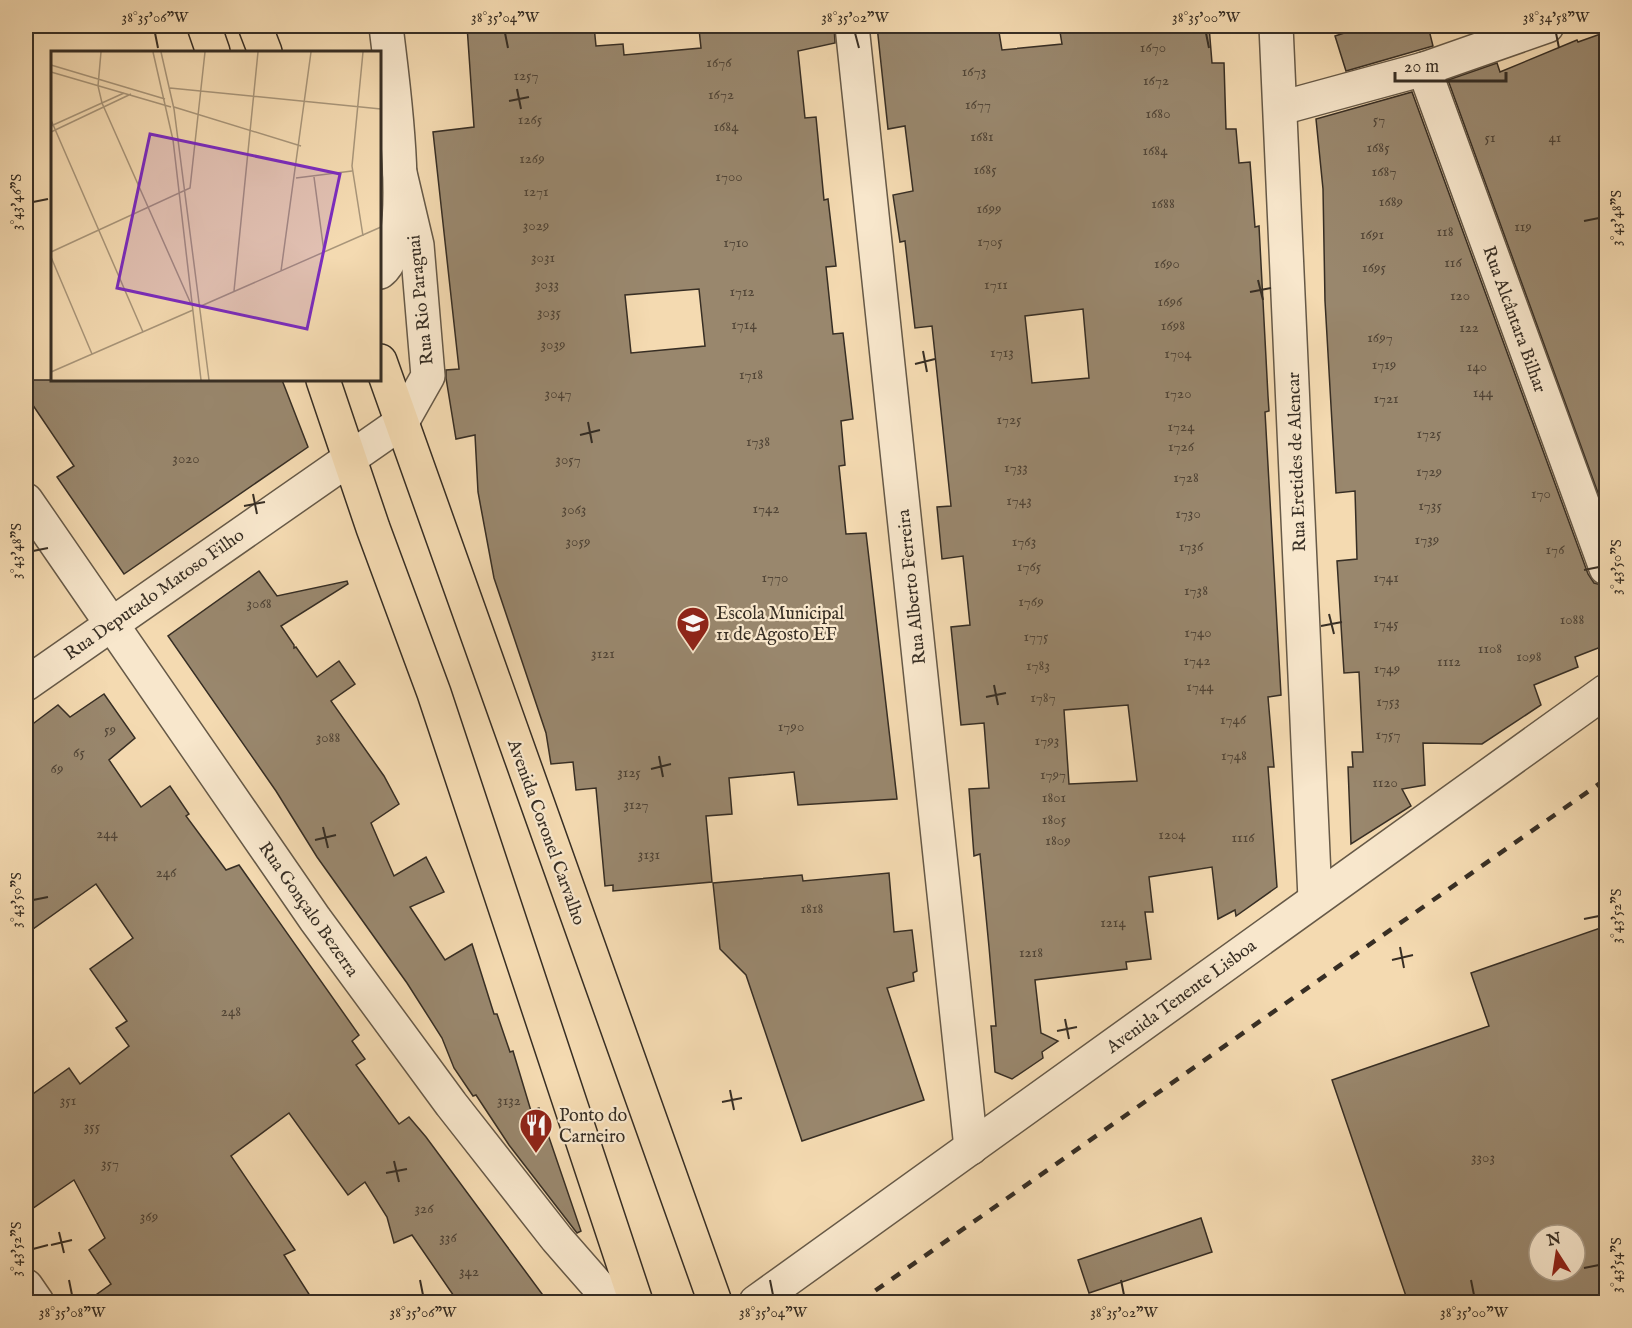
<svg xmlns="http://www.w3.org/2000/svg" width="1632" height="1328" font-family="'IM FELL English',serif">
  <style>
    .building { fill: #99876d; stroke: #372e24; stroke-width: 1.5; fill-rule: evenodd }
    .lines { fill: none; stroke-linecap: round; stroke-linejoin: round }
    .minor-casing { stroke: #665947; stroke-width: 36 }
    .major-casing { stroke: #372e24; stroke-width: 36 }
    .minor { stroke: #f8e7cc; stroke-width: 33 }
    .major { stroke: #f4dab1; stroke-width: 33 }
    .rail { stroke: #372e24; stroke-width: 4.5; stroke-dasharray: 10 10; stroke-linecap: butt }
    .ticks { fill: none; stroke: #372e24; stroke-width: 2 }
    .labels { text-anchor: middle; stroke-width: 4.5; stroke-linejoin: round; paint-order: stroke }
    .number-label { font-size: 15px; fill: #504436 }
    .street-label { font-size: 18px; fill: #372e24; stroke: #f8e7cc }
    .poi-label { font-size: 18px; fill: #372e24; stroke: #f8e7cc; text-anchor: start }
    .inset-road { fill: none; stroke: #a89579; stroke-width: 1.5 }
    .view { fill: #7b2cbf; fill-opacity: 0.15; stroke: #7b2cbf; stroke-width: 3 }
    .inset-edge { fill: none; stroke: #372e24; stroke-width: 3 }
    .neatline { fill: none; stroke: #372e24; stroke-width: 2 }
    .ticks-label { font-size: 15px; text-anchor: middle; fill: #372e24 }
  </style>
  <rect width="100%" height="100%" fill="#f4dab1"/>
  <filter id="stains"><feTurbulence type="fractalNoise" baseFrequency=".00333" numOctaves="4"/><feColorMatrix values="0 0 0 0 .2 0 0 0 0 .09 0 0 0 0 .02 0 0 0 .5 -.17"/></filter>
  <radialGradient id="worn" r=".72"><stop offset=".6" stop-color="#630" stop-opacity="0"/><stop offset="1" stop-color="#630" stop-opacity=".3"/></radialGradient>
  <g class="building">
    <path d="M467,26H594L596,46L623,44L624,55L701,48L699,29L738,26H834L835,43L798,51L805,118L816,117L824,200L828,199L836,266L826,267L833,334L843,333L853,419L841,421L845,465L839,466L846,534L866,533L897,799L798,805L794,772L729,778L732,814L706,816L712,882L613,891V885L605,886L596,788L576,790L573,762L551,764L546,733L494,578L478,492L475,435L456,439L446,378V370L459,369L433,132L474,127ZM699,289L705,346L631,353L625,295Z"/>
    <path d="M877,26H998L1002,50L1062,44L1059,26H1209L1212,63H1224L1226,129H1236L1239,163L1250,162L1255,227L1259,226L1268,396L1269,411L1265,412L1281,695L1268,697L1274,767H1268L1277,887L1236,916L1235,910L1218,919L1212,867L1149,877L1153,912H1145L1151,959L1126,962L1127,969L1035,980L1041,1033L1058,1041L1042,1052L1043,1058L1012,1079L995,1072L991,1026H996L989,947L980,854L974,856L969,789L989,788L984,723L961,725L951,627L970,625L963,556L942,559L937,507L951,506L932,326L915,328L905,241L900,242L893,195L913,191L905,126L888,129ZM1083,309L1089,378L1032,383L1025,316ZM1128,705L1137,781L1069,784L1064,710Z"/>
    <path d="M1366,26H1428L1433,46L1346,71L1335,36Z"/>
    <path d="M1606,32V515L1448,80L1497,63L1500,72L1577,40L1578,42Z"/>
    <path d="M1412,92L1588,574L1594,583L1606,586V645L1575,657L1578,667L1534,685L1541,705L1482,744L1423,743L1425,785L1402,789L1411,806L1351,844L1348,767H1353L1352,752H1363L1359,672L1344,673L1337,561L1357,559L1355,491L1336,493L1325,301L1323,189L1316,119Z"/>
    <path d="M26,380H282L308,447L124,574L57,477L74,466L26,395Z"/>
    <path d="M259,571L277,596L347,581L348,584L281,626L294,645V648L296,647L317,677L339,661L355,684L331,701L384,776L399,804L371,823L394,876L426,857L444,892L410,907L445,960L472,944L494,1014H497L510,1052L513,1051L531,1111L539,1108L581,1231L577,1233L509,1145L476,1095L473,1096L454,1068L442,1038L407,983L317,857L276,791L168,636Z"/>
    <path d="M104,694L135,738L109,760L141,807L170,786L189,814L186,816L226,870L239,865L359,1035L352,1041L365,1059L356,1065L399,1124L409,1117L426,1137L548,1302H458L412,1235L394,1243L387,1217L365,1182L348,1195L289,1113L231,1156L295,1250L284,1255L314,1302H86L111,1284L89,1250L105,1238L74,1180L26,1213V1099L69,1068L80,1084L129,1046L116,1028L127,1021L90,969L133,938L96,884L26,934V729L58,705L70,717Z"/>
    <path d="M889,873L894,932L912,930L917,971L913,973L914,981L887,988L924,1100L802,1141L746,975L720,949L713,883L802,875L803,881Z"/>
    <path d="M1606,926V1302H1408L1332,1080L1489,1026L1471,973ZM1539,1235H1575V1271H1539Z"/>
    <path d="M1201,1218L1212,1252L1089,1293L1078,1260Z"/>
  </g>
  <g class="lines">
    <defs>
      <g id="minor">
        <path d="M852,26L971,1148"/>
        <path d="M1276,26L1315,899"/>
        <path d="M1424,69L1606,568"/>
        <path d="M1281,108L1424,69L1547,26"/>
        <path d="M380,272C418,244 391,73 386,26"/>
        <path d="M26,500L315,919L451,1104L557,1239L612,1302"/>
        <path d="M26,684L402,422L428,376L417,245L400,173"/>
        <path d="M26,1286L37,1302"/>
        <path d="M756,1302L1606,691"/>
      </g>
      <g id="major">
        <path d="M204,26L213,52"/>
        <path d="M255,26L265,52"/>
        <path d="M380,361L715,1302"/>
        <path d="M323,380L373,528L434,693L636,1302"/>
      </g>
    </defs>
    <use href="#minor" class="minor-casing"/>
    <use href="#major" class="major-casing"/>
    <use href="#minor" class="minor"/>
    <use href="#major" class="major"/>
    <path class="rail" d="M859,1302L1606,779"/>
  </g>
  <path class="ticks" d="M155,33L158,48M505,33L508,48M855,33L859,48M1206,33L1209,48M1556,33L1559,48M517,89L521,109M509,101L529,97M33,202L48,199M1584,221L1599,218M1258,280L1263,300M1250,292L1271,288M923,351L927,372M915,364L935,359M588,422L592,443M580,435L600,430M253,494L257,514M244,506L265,502M33,551L48,548M1584,570L1599,567M1329,614L1334,634M1321,626L1342,622M994,685L998,705M986,697L1006,693M659,756L663,777M651,769L671,764M323,827L328,848M315,840L336,835M33,900L48,897M1584,919L1599,916M1400,947L1404,968M1392,960L1413,955M1065,1019L1069,1039M1057,1031L1077,1027M730,1090L734,1110M722,1102L742,1098M394,1161L399,1182M386,1173L407,1169M59,1232L64,1253M51,1245L72,1240M33,1249L48,1245M1584,1268L1599,1265M69,1280L72,1295M420,1280L423,1295M770,1280L773,1295M1121,1280L1124,1295M1471,1280L1474,1295"/>
  <defs>
    <symbol id="school-pin" viewBox="-11 -11 22 30"><path d="M0 17L-7.5 6A9.5 9.5 0 1 1 7.5 6Z" fill="#8f2418" stroke="#f8e7cc"/><path d="M0-5L7-2L0 1L-7-2ZM-4 1L0 2.5L4 1V4Q0 6-4 4Z" fill="#fff"/></symbol>
    <symbol id="restaurant-pin" viewBox="-11 -11 22 30"><path d="M0 17L-7.5 6A9.5 9.5 0 1 1 7.5 6Z" fill="#8f2418" stroke="#f8e7cc"/><path d="M-5-6h1v4h1v-4h1v4h1v-4h1v5L-1.5 .5V6h-2V.5L-5-1ZM5-6V6H3V1.5H1.5Q1.5-4 5-6Z" fill="#fff"/></symbol>
  </defs>
  <g fill-rule="evenodd">
    <use href="#school-pin" x="674" y="604" width="38" height="52"/>
    <use href="#restaurant-pin" x="517" y="1106" width="38" height="52"/>
  </g>
  <g class="labels">
    <g class="number-label">
      <text x="1153" y="52">1670</text>
      <text x="719" y="67">1676</text>
      <text x="974" y="76">1673</text>
      <text x="526" y="80">1257</text>
      <text x="1156" y="85">1672</text>
      <text x="721" y="99">1672</text>
      <text x="978" y="109">1677</text>
      <text x="1158" y="118">1680</text>
      <text x="530" y="124">1265</text>
      <text x="1379" y="124">57</text>
      <text x="726" y="131">1684</text>
      <text x="982" y="141">1681</text>
      <text x="1490" y="142">51</text>
      <text x="1555" y="142">41</text>
      <text x="1378" y="152">1685</text>
      <text x="1155" y="155">1684</text>
      <text x="532" y="163">1269</text>
      <text x="985" y="174">1685</text>
      <text x="1384" y="176">1687</text>
      <text x="729" y="181">1700</text>
      <text x="536" y="196">1271</text>
      <text x="1391" y="206">1689</text>
      <text x="1163" y="208">1688</text>
      <text x="989" y="213">1699</text>
      <text x="536" y="230">3029</text>
      <text x="1523" y="231">119</text>
      <text x="1445" y="236">118</text>
      <text x="1372" y="239">1691</text>
      <text x="990" y="246">1705</text>
      <text x="736" y="247">1710</text>
      <text x="543" y="262">3031</text>
      <text x="1453" y="267">116</text>
      <text x="1167" y="268">1690</text>
      <text x="1374" y="272">1695</text>
      <text x="547" y="289">3033</text>
      <text x="996" y="289">1711</text>
      <text x="742" y="296">1712</text>
      <text x="1460" y="300">120</text>
      <text x="1170" y="306">1696</text>
      <text x="549" y="317">3035</text>
      <text x="744" y="329">1714</text>
      <text x="1173" y="330">1698</text>
      <text x="1469" y="332">122</text>
      <text x="1380" y="342">1697</text>
      <text x="553" y="349">3039</text>
      <text x="1002" y="357">1713</text>
      <text x="1178" y="358">1704</text>
      <text x="1384" y="369">1719</text>
      <text x="1477" y="371">140</text>
      <text x="751" y="379">1718</text>
      <text x="1483" y="397">144</text>
      <text x="558" y="398">3047</text>
      <text x="1178" y="398">1720</text>
      <text x="1386" y="403">1721</text>
      <text x="1009" y="424">1725</text>
      <text x="1181" y="431">1724</text>
      <text x="1429" y="438">1725</text>
      <text x="758" y="446">1738</text>
      <text x="1181" y="451">1726</text>
      <text x="186" y="463">3020</text>
      <text x="568" y="464">3057</text>
      <text x="1016" y="472">1733</text>
      <text x="1429" y="476">1729</text>
      <text x="1186" y="482">1728</text>
      <text x="1541" y="498">170</text>
      <text x="1019" y="505">1743</text>
      <text x="1430" y="510">1735</text>
      <text x="766" y="513">1742</text>
      <text x="574" y="514">3063</text>
      <text x="1188" y="518">1730</text>
      <text x="1427" y="544">1739</text>
      <text x="578" y="546">3059</text>
      <text x="1024" y="546">1763</text>
      <text x="1191" y="551">1736</text>
      <text x="1555" y="554">176</text>
      <text x="1029" y="571">1765</text>
      <text x="775" y="582">1770</text>
      <text x="1386" y="582">1741</text>
      <text x="1196" y="595">1738</text>
      <text x="1031" y="606">1769</text>
      <text x="259" y="608">3068</text>
      <text x="1572" y="624">1088</text>
      <text x="1386" y="628">1745</text>
      <text x="1198" y="637">1740</text>
      <text x="1036" y="641">1775</text>
      <text x="1490" y="653">1108</text>
      <text x="603" y="658">3121</text>
      <text x="1529" y="661">1098</text>
      <text x="1197" y="665">1742</text>
      <text x="1449" y="666">1112</text>
      <text x="1038" y="670">1783</text>
      <text x="1387" y="673">1749</text>
      <text x="1200" y="691">1744</text>
      <text x="1043" y="702">1787</text>
      <text x="1388" y="706">1753</text>
      <text x="1233" y="724">1746</text>
      <text x="791" y="731">1790</text>
      <text x="110" y="734">59</text>
      <text x="1388" y="739">1757</text>
      <text x="328" y="742">3088</text>
      <text x="1047" y="745">1793</text>
      <text x="79" y="757">65</text>
      <text x="1234" y="760">1748</text>
      <text x="57" y="773">69</text>
      <text x="629" y="777">3125</text>
      <text x="1053" y="779">1797</text>
      <text x="1385" y="787">1120</text>
      <text x="1054" y="802">1801</text>
      <text x="636" y="809">3127</text>
      <text x="1054" y="824">1805</text>
      <text x="107" y="838">244</text>
      <text x="1172" y="839">1204</text>
      <text x="1243" y="842">1116</text>
      <text x="1058" y="845">1809</text>
      <text x="649" y="859">3131</text>
      <text x="166" y="877">246</text>
      <text x="812" y="913">1818</text>
      <text x="1113" y="927">1214</text>
      <text x="1031" y="957">1218</text>
      <text x="231" y="1016">248</text>
      <text x="68" y="1105">351</text>
      <text x="509" y="1105">3132</text>
      <text x="92" y="1131">355</text>
      <text x="1483" y="1162">3303</text>
      <text x="110" y="1168">357</text>
      <text x="424" y="1213">326</text>
      <text x="149" y="1221">369</text>
      <text x="448" y="1242">336</text>
      <text x="469" y="1276">342</text>
    </g>
    <g class="street-label">
      <text transform="translate(420 300) rotate(-96)" y="6">Rua Rio Paraguai</text>
      <text transform="translate(1515 319) rotate(70)" y="6">Rua Alcântara Bilhar</text>
      <text transform="translate(1296 462) rotate(-92)" y="6">Rua Eretides de Alencar</text>
      <text transform="translate(911 587) rotate(-96)" y="6">Rua Alberto Ferreira</text>
      <text transform="translate(154 594) rotate(-35)" y="6">Rua Deputado Matoso Filho</text>
      <text transform="translate(547 832) rotate(70)" y="6">Avenida Coronel Carvalho</text>
      <text transform="translate(309 909) rotate(55)" y="6">Rua Gonçalo Bezerra</text>
      <text transform="translate(1181 996) rotate(-36)" y="6">Avenida Tenente Lisboa</text>
    </g>
    <g class="poi-label">
      <text x="716" y="619">Escola Municipal<tspan x="716" dy="21">11 de Agosto EF</tspan></text>
      <text x="559" y="1121">Ponto do<tspan x="559" dy="21">Carneiro</tspan></text>
    </g>
  </g>
  <g transform="translate(51 51)">
    <rect width="330" height="330" fill="#f4dab1"/>
    <path class="inset-road" d="M50,1L47,35L51,52L140,253M102,1L122,89L150,329M110,1L123,58L158,329M0,14L114,48M0,21L120,56M119,37L330,58M123,56L250,95M0,69L92,281M0,75L73,42M0,81L80,43M263,126L273,201M245,127L301,120M312,185L301,115L312,1M0,201L139,137L154,1M0,206L41,303M230,220L260,1M183,240L207,1M150,255L330,176M0,321L142,259"/>
    <path class="view" d="M99,83L289,123L256,278L66,237Z"/>
    <rect width="330" height="330" class="inset-edge"/>
  </g>
  <rect width="1632" height="1328" fill="none" stroke="#f4dab1" stroke-width="66"/>
  <g transform="translate(1557 1253) rotate(348)"><circle r="28" fill="#f8e7cc" stroke="#ab9d89" stroke-width="1.5"/>
  <path d="M0-4.5L10 22L0 15L-10 22Z" fill="#8f2418"/>
  <text y="-9" font-size="16" font-weight="bold" text-anchor="middle" fill="#372e24">N</text>
  </g>
  <path d="M1395 72v9h111v-9" fill="none" stroke="#372e24" stroke-width="3"/>
  <text x="1404" y="72" font-size="18" fill="#372e24" stroke="#f8e7cc" stroke-width="4.5" paint-order="stroke">20 m</text>
  <rect x="33" y="33" width="1566" height="1262" class="neatline"/>
  <g class="ticks-label">
    <text x="155" y="22">38°35'06"W</text>
    <text x="505" y="22">38°35'04"W</text>
    <text x="855" y="22">38°35'02"W</text>
    <text x="1206" y="22">38°35'00"W</text>
    <text x="1556" y="22">38°34'58"W</text>
    <text transform="translate(16 202) rotate(-90)" y="5">3°43'46"S</text>
    <text transform="translate(1616 218) rotate(-90)" y="5">3°43'48"S</text>
    <text transform="translate(16 551) rotate(-90)" y="5">3°43'48"S</text>
    <text transform="translate(1616 567) rotate(-90)" y="5">3°43'50"S</text>
    <text transform="translate(16 900) rotate(-90)" y="5">3°43'50"S</text>
    <text transform="translate(1616 916) rotate(-90)" y="5">3°43'52"S</text>
    <text transform="translate(16 1249) rotate(-90)" y="5">3°43'52"S</text>
    <text transform="translate(1616 1265) rotate(-90)" y="5">3°43'54"S</text>
    <text x="72" y="1317">38°35'08"W</text>
    <text x="423" y="1317">38°35'06"W</text>
    <text x="773" y="1317">38°35'04"W</text>
    <text x="1124" y="1317">38°35'02"W</text>
    <text x="1474" y="1317">38°35'00"W</text>
  </g>
  <rect width="100%" height="100%" filter="url(#stains)"/>
  <rect width="100%" height="100%" fill="url(#worn)"/>
</svg>
